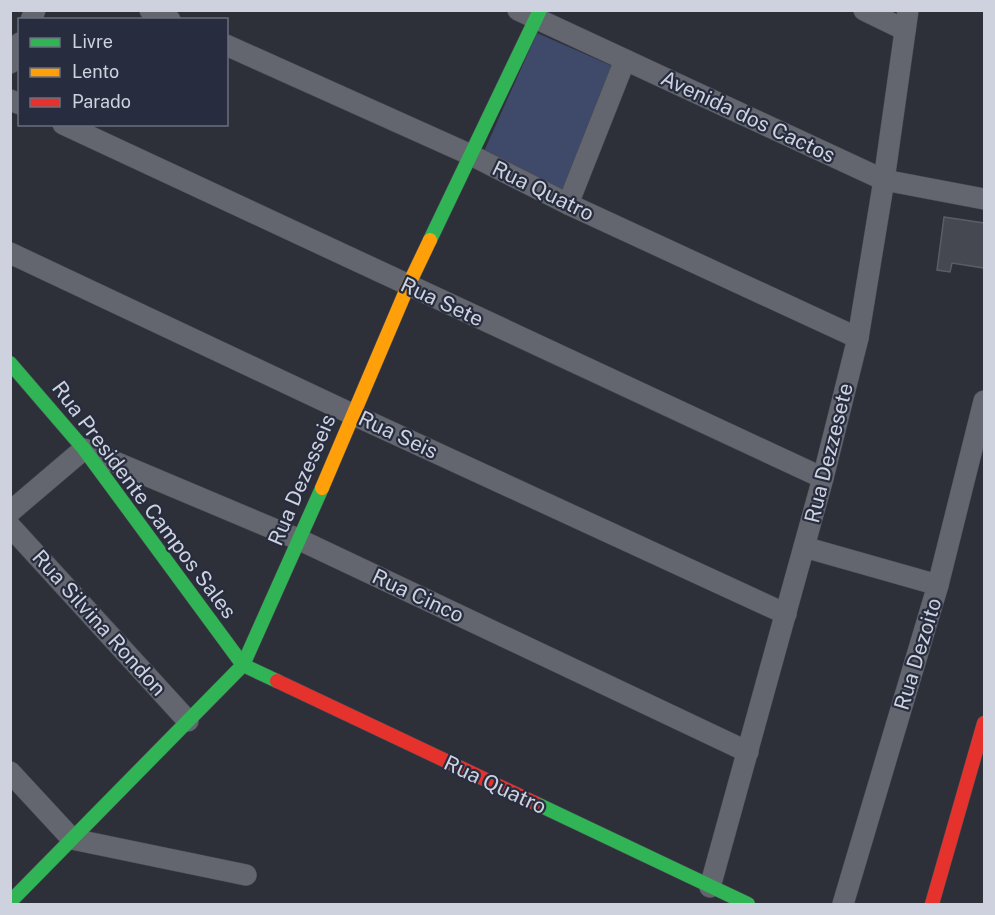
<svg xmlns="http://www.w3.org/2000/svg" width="995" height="915" font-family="'Public Sans',sans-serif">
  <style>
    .green { fill: #3f4969 }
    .building { fill: #454850; stroke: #5a5d65; stroke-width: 1.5 }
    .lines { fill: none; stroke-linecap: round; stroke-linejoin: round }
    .street-casing { stroke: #484b53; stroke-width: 22 }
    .fast-casing { stroke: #484b53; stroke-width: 15 }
    .slow-casing { stroke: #484b53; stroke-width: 15 }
    .jam-casing { stroke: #484b53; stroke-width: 15 }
    .street { stroke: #63666e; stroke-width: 21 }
    .fast { stroke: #30b455; stroke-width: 14 }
    .slow { stroke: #ff9f0a; stroke-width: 14 }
    .jam { stroke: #e5322d; stroke-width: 14 }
    .labels { text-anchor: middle; stroke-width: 4.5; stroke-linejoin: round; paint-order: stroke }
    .street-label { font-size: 21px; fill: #ced2de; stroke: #272d3f }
  </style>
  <rect width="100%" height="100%" fill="#2d3039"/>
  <path class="green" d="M537,33L619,69L563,194L481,158Z"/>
  <path class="building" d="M944,217L984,223V268L952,263L950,272L937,270Z"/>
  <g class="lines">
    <defs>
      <g id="street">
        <path d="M150,10L170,20"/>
        <path d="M518,10L884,180L984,199"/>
        <path d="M864,10L905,30"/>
        <path d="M31,20L35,10"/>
        <path d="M226,45L471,155L568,204L858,338"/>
        <path d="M10,63L20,43"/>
        <path d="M10,100L20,104"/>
        <path d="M63,124L823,478"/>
        <path d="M568,204L625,60"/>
        <path d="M10,253L354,415L786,614"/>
        <path d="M10,512L84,449L300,540L748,752"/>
        <path d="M10,526L188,721"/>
        <path d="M804,547L938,585"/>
        <path d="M10,772L72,839L246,875"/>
        <path d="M710,887L823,478L858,338L884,180L908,10"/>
        <path d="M843,904L938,585L984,401"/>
      </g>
      <g id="fast">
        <path d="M430,240L540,10"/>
        <path d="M10,363L84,449L243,665L277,681"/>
        <path d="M535,803L748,904"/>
        <path d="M10,902L243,665L322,488"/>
      </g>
      <path id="slow" d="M322,488L408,286L430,240"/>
      <g id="jam">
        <path d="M277,681L535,803"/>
        <path d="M932,904L984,723"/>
      </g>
    </defs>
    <use href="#street" class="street-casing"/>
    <use href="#fast" class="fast-casing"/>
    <use href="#slow" class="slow-casing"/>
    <use href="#jam" class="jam-casing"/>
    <use href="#street" class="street"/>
    <use href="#fast" class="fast"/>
    <use href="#slow" class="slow"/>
    <use href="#jam" class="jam"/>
  </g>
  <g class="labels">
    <g class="street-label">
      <text transform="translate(748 117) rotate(25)" y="7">Avenida dos Cactos</text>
      <text transform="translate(543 191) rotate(26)" y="7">Rua Quatro</text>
      <text transform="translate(442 302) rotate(25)" y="7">Rua Sete</text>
      <text transform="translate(398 435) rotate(25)" y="7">Rua Seis</text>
      <text transform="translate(829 453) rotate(-76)" y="7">Rua Dezzesete</text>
      <text transform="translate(302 480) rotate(-67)" y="7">Rua Dezesseis</text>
      <text transform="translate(144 500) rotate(53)" y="7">Rua Presidente Campos Sales</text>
      <text transform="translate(418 596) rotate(25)" y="7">Rua Cinco</text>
      <text transform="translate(99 623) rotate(48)" y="7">Rua Silvina Rondon</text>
      <text transform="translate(918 654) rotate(-73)" y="7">Rua Dezoito</text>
      <text transform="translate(495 785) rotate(25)" y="7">Rua Quatro</text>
    </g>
  </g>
  <rect width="995" height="915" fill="none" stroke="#ced2de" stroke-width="24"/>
  <rect x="18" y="18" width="210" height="108" fill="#272d3f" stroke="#6a6f7f" stroke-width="1.5"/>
  <rect x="30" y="38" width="30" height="9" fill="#30b455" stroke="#6a6f7f" stroke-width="1.5"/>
  <text x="72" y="48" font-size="18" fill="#ced2de">Livre</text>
  <rect x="30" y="68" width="30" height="9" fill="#ff9f0a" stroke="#6a6f7f" stroke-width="1.5"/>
  <text x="72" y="78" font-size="18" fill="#ced2de">Lento</text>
  <rect x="30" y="98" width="30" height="9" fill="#e5322d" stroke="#6a6f7f" stroke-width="1.5"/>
  <text x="72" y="108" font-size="18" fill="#ced2de">Parado</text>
</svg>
